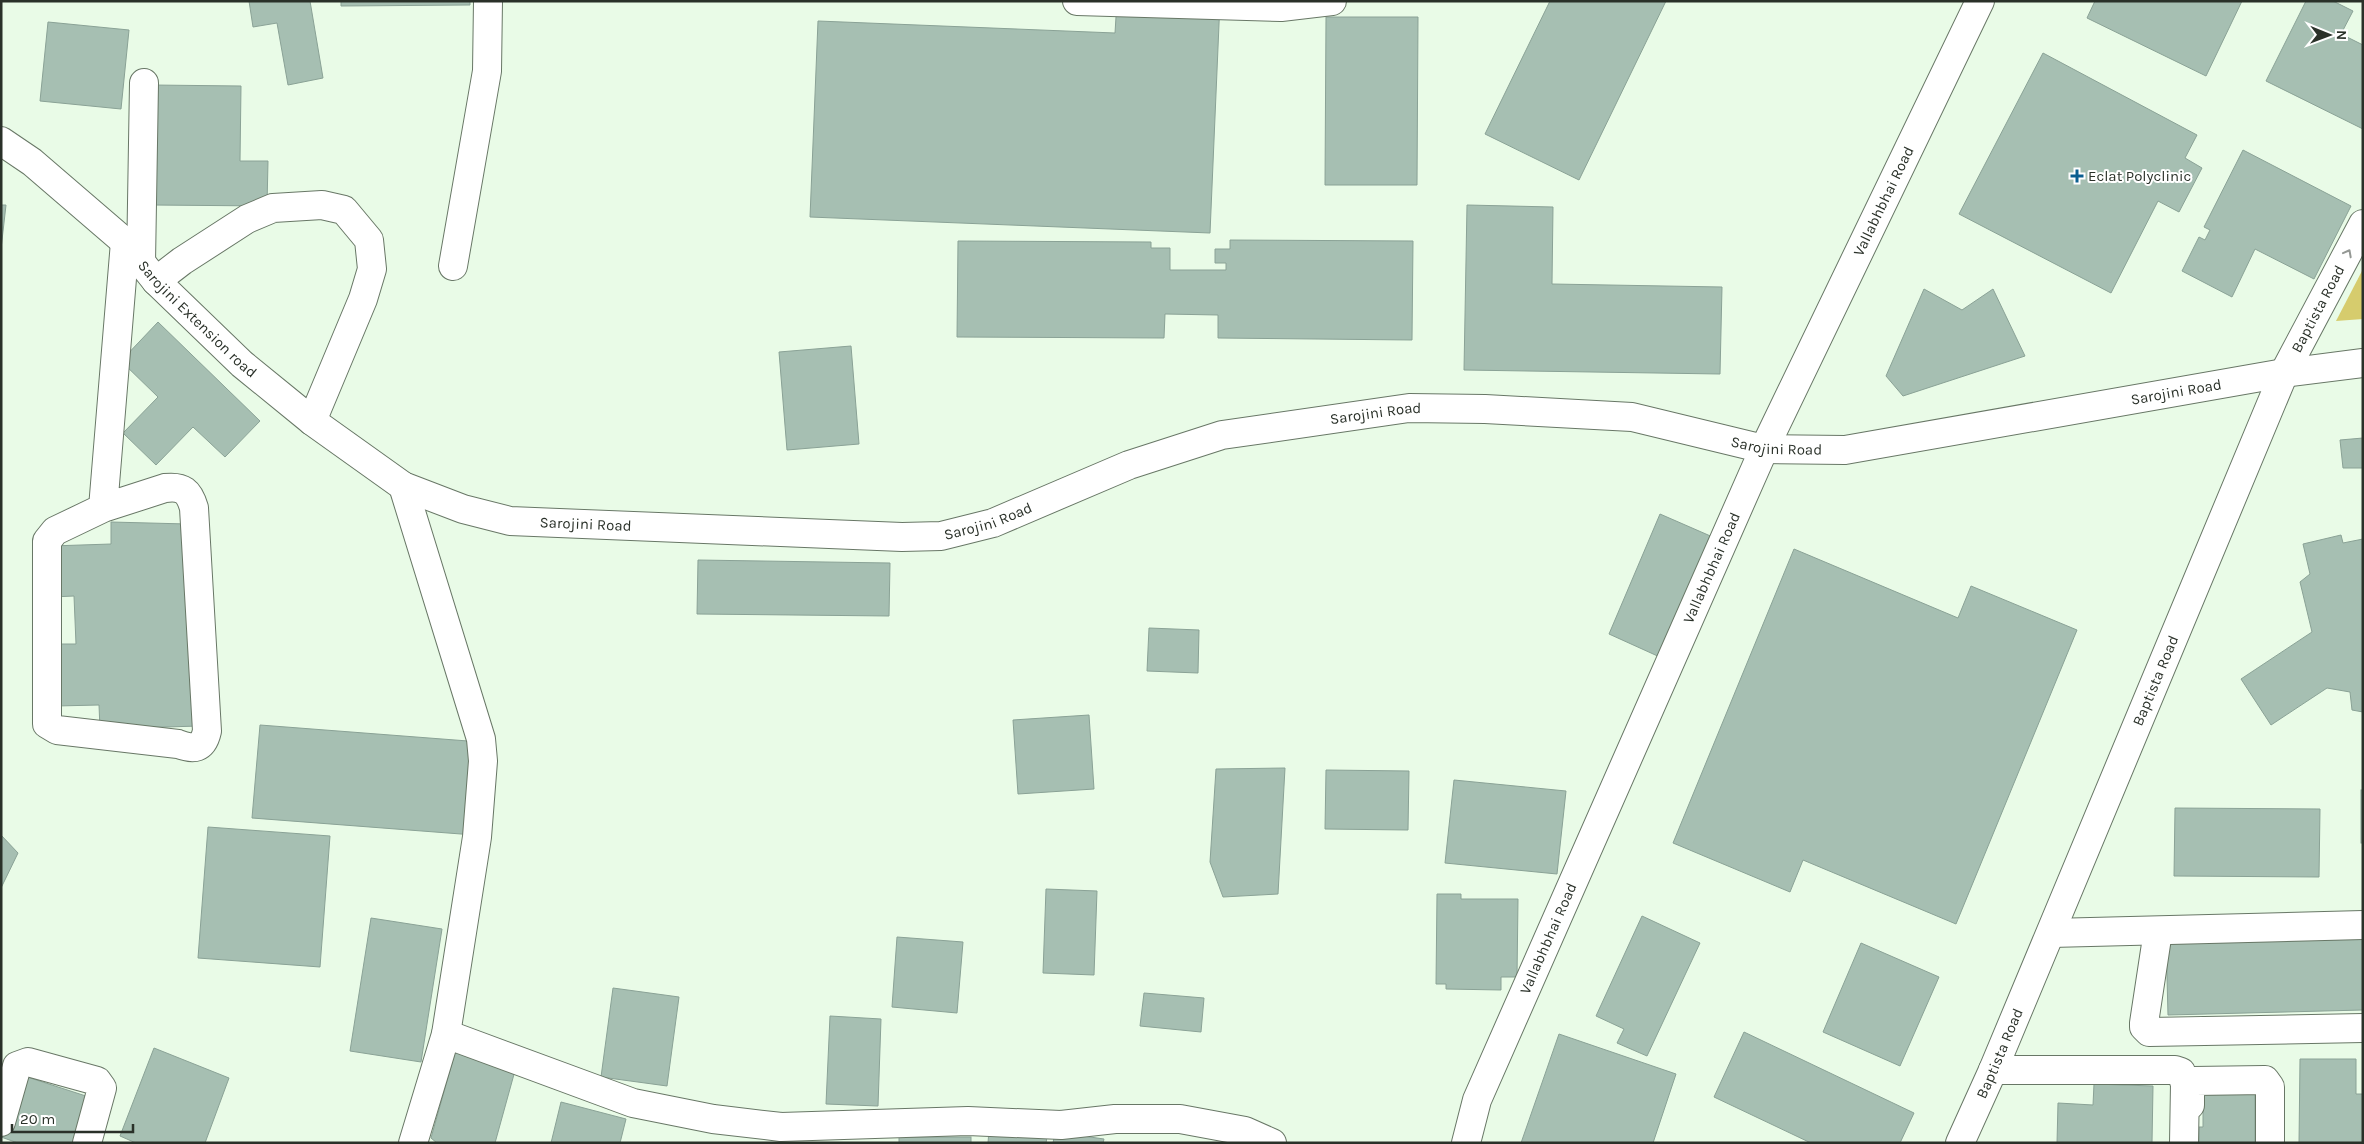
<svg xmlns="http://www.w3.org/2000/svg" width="2364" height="1144" font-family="Karla,sans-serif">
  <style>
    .green { fill: #d6cc6d }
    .building { fill: #a6bfb2; stroke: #8aa296 }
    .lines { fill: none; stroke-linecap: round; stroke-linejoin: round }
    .minor-casing { stroke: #687766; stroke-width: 30 }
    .minor { stroke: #fff; stroke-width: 28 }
    .oneway { stroke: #949894 }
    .poi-dot { fill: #0b5e90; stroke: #fff; stroke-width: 2 }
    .labels { text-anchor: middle; stroke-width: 4; stroke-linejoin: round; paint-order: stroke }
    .poi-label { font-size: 15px; fill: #2a3129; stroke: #fff; text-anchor: start }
    .street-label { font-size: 15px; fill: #2a3129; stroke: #fff }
  </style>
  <rect width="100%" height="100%" fill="#e9fbe7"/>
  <path class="green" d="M2363,269V319L2336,321Z"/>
  <g class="building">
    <path d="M249,1H310L323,78L288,85L277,23L253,27Z"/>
    <path d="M341,1H470V5L341,6Z"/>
    <path d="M1117,1H1220L1210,233L810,217L818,21L1115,33Z"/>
    <path d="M1550,1H1666L1579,180L1485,134Z"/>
    <path d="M2095,1H2242L2206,76L2087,18Z"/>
    <path d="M2306,1H2333L2353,11L2341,34L2363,45V129L2266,81Z"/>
    <path d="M1326,17H1418L1417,185H1325Z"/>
    <path d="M48,22L129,30L121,109L40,101Z"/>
    <path d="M2043,53L2197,135L2185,158L2202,168L2179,212L2158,201L2111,293L1959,214Z"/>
    <path d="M153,85L241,86L240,161H268L267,206L152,205Z"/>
    <path d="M2243,150L2351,206L2314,279L2255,249L2232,297L2182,271L2199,237L2205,240L2210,230L2204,227Z"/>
    <path d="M1,205H6L1,249Z"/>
    <path d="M1467,205L1553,207L1552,284L1722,287L1720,374L1464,370Z"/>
    <path d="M1230,240L1413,241L1412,340L1218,338V315L1165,314L1164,338L957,337L958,241L1151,242V248H1170V270H1226V263H1215V249H1230Z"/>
    <path d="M1924,289L1962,310L1993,289L2025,356L1903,396L1886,376Z"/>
    <path d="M158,322L260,421L225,457L193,427L156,465L123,433L158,397L121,361Z"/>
    <path d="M851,346L859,444L787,450L779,352Z"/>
    <path d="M2363,438V468H2343L2340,440Z"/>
    <path d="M1660,514L1715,538L1662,658L1609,634Z"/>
    <path d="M111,522L187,524L199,726L100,729L99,705L56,706L54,644H76L74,596L52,597L51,546L111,544Z"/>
    <path d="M2341,535L2343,543L2363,539V712L2352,710L2350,692L2327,688L2271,725L2241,679L2312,632L2300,582L2310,574L2303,544Z"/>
    <path d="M1794,549L1958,618L1971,586L2077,630L1956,924L1803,860L1790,892L1673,843Z"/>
    <path d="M698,560L890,563L889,616L697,614Z"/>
    <path d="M1149,628L1199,630L1198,673L1147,671Z"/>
    <path d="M1089,715L1094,789L1018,794L1013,720Z"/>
    <path d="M260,725L481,742L474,835L252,818Z"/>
    <path d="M1285,768L1278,894L1223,897L1210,862L1216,769Z"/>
    <path d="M1326,770L1409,771L1408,830L1325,829Z"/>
    <path d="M1454,780L1566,791L1557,874L1445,863Z"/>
    <rect x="2361" y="790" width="2" height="53"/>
    <path d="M2175,808L2320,809L2319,877L2174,876Z"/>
    <path d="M208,827L330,836L320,967L198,958Z"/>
    <path d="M1,835L18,853L1,888Z"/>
    <path d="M1046,889L1097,891L1094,975L1043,973Z"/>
    <path d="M1437,894H1461V899H1518L1517,977H1501V990L1446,989V984H1436Z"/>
    <path d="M1642,916L1700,943L1647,1056L1617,1043L1624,1029L1596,1016Z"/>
    <path d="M371,918L442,929L421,1062L350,1051Z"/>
    <path d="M2363,935V1010L2168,1015L2166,939Z"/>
    <path d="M897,937L963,942L957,1013L892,1007Z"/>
    <path d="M1861,943L1939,977L1900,1066L1823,1032Z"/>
    <path d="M613,988L679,997L667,1086L601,1077Z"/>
    <path d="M1144,993L1204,998L1201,1032L1140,1026Z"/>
    <path d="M830,1016L881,1019L878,1106L826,1104Z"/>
    <path d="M1744,1032L1914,1113L1900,1143H1811L1714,1097Z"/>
    <path d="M1559,1034L1676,1074L1653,1143H1521Z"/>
    <path d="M154,1048L229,1078L205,1143H136L120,1136Z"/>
    <path d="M456,1049L516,1067L495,1143H437L431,1138Z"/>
    <path d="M2300,1059H2356V1094H2363V1143H2299Z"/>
    <path d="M18,1074L92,1098L78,1143H18L1,1137V1126Z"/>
    <path d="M2094,1084L2153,1086L2152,1143H2057L2058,1103L2093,1105Z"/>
    <path d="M2203,1087L2255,1088V1143H2199V1127H2203Z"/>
    <path d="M561,1102L626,1119L620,1143H551Z"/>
    <path d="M989,1130L1047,1137L1046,1143H988Z"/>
    <path d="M1055,1132L1104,1139L1103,1143H1053Z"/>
    <rect x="899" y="1137" width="72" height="6"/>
  </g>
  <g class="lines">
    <defs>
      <g id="minor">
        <path d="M1077,1L1281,7L1332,1"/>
        <path id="s1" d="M1,141L32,162L125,242L156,281L242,364L312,421L403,486L463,509L510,521L902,537L941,536L993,523L1129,465L1222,435L1409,408L1485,409L1632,417L1764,449L1845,450L2284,373L2363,363"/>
        <path d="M141,263L144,83"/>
        <path d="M453,266L487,71L488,1"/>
        <path d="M156,281L182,261L247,219L273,208L322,205L344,210L369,240L372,269L363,299L312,421"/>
        <path d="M403,486L481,739L483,761L477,837L446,1034L413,1143"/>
        <path d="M103,508L55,531L47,541V724L57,730L178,744C194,750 203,749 207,731L194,508C189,491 183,486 165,488L103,508L125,242"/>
        <path d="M2158,931L2144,1023V1027L2149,1032L2363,1028"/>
        <path d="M2051,933L2363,925"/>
        <path d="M446,1034L633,1103L713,1119L781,1127L968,1121L1061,1125L1115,1119H1180L1245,1131L1272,1143"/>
        <path d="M1993,1070H2175L2181,1072L2185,1084L2184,1143"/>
        <path d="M2190,1105V1085L2193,1081L2265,1080L2270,1087V1143"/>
        <path d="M1,1122L17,1066L28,1062L97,1081L102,1088L87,1143"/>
        <path id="s2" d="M1466,1143L1477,1100L1764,449L1980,1"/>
        <path id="s3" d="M1960,1143L1993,1070L2284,373L2363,224"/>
      </g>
    </defs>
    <use href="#minor" class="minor-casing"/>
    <use href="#minor" class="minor"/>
  </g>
  <defs><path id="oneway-chevron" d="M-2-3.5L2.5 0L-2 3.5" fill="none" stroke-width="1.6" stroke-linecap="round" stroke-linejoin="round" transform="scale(1.25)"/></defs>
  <use class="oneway" href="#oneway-chevron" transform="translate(2348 253) rotate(-62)"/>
  <path class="poi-dot" d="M2074.5 168.5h5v5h5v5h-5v5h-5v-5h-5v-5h5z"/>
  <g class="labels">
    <g class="poi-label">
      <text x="2088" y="181">Eclat Polyclinic</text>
    </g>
    <g class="street-label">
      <text dy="5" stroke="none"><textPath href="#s2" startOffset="1031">Vallabhbhai Road</textPath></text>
      <text dy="5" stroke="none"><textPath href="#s3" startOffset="908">Baptista Road</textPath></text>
      <text dy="5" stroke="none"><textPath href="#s1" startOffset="266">Sarojini Extension road</textPath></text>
      <text dy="5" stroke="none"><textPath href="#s1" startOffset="2340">Sarojini Road</textPath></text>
      <text dy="5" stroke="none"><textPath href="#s1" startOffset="1530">Sarojini Road</textPath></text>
      <text dy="5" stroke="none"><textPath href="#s1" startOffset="1935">Sarojini Road</textPath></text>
      <text dy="5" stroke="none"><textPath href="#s1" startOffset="1125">Sarojini Road</textPath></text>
      <text dy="5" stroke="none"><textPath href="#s1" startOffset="720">Sarojini Road</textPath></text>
      <text dy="5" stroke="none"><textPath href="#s2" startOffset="626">Vallabhbhai Road</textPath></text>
      <text dy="5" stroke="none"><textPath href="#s3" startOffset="502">Baptista Road</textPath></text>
      <text dy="5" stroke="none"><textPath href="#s2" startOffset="221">Vallabhbhai Road</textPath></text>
      <text dy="5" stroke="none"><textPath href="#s3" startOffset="98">Baptista Road</textPath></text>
    </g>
  </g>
  <rect width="2364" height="1144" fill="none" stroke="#2a3129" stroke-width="5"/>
  <g transform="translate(2329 35) rotate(91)" stroke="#ffffff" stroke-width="4" paint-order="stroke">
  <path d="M0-4L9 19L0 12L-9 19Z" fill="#2a3129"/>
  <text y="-8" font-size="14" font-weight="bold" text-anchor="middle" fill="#2a3129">N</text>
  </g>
  <path d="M12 1124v8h121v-8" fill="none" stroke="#2a3129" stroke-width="2.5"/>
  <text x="20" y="1124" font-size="15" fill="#2a3129" stroke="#ffffff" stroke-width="4" paint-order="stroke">20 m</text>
</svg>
